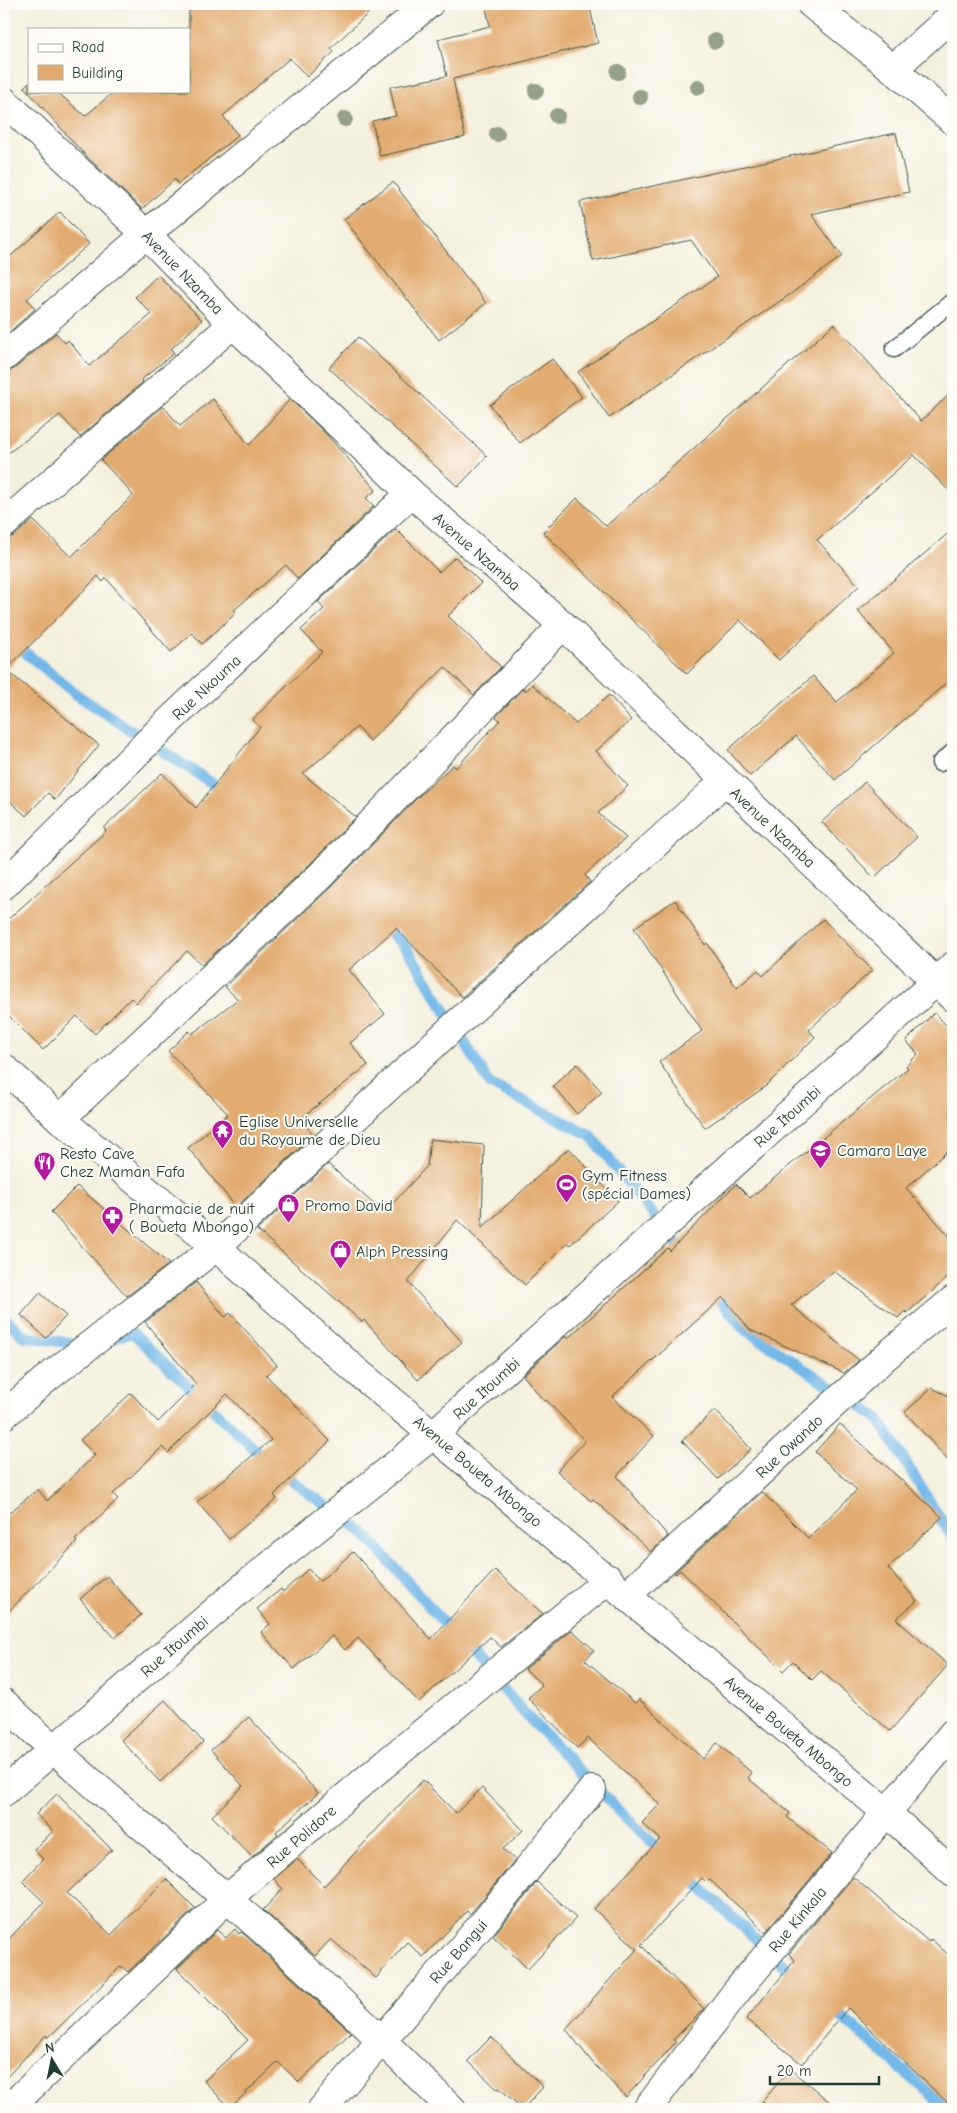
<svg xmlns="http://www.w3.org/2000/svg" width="957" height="2113" font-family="'Comic Neue',sans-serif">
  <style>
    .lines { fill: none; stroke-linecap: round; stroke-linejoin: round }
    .stream { stroke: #72b8e8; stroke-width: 11 }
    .building { fill: #e2ac70 }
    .service-casing { stroke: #3f584e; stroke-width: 19 }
    .minor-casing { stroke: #3f584e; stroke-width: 30 }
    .tertiary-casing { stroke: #3f584e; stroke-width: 30 }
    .service { stroke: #fff; stroke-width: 16 }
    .minor { stroke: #fff; stroke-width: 28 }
    .tertiary { stroke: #fff; stroke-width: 28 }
    .tree { fill: #95a289 }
    .labels { text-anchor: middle; stroke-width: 4; stroke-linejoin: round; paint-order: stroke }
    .street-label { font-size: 16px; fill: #1f3d34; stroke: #fdfcf7 }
    .poi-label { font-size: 16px; fill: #1f3d34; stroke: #fdfcf7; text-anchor: start }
  </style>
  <rect width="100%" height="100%" fill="#fdfcf7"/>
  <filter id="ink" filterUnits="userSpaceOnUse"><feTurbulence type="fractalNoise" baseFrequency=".02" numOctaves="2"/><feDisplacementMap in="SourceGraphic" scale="10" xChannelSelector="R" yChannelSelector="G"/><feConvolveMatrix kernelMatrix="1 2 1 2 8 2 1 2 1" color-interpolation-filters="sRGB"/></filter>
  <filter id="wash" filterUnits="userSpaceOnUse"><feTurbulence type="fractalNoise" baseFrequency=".0096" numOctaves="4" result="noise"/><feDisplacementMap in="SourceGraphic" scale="20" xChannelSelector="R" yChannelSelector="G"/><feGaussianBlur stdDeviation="1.12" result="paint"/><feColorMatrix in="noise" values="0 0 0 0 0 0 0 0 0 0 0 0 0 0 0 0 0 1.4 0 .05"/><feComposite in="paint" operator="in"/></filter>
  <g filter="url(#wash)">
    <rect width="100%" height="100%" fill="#f4f0de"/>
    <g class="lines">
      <g class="stream">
        <path d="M4,635L77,695L227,793"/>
        <path d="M381,923L408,950L490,1084L590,1135L686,1256"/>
        <path d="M711,1288L743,1328L878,1418L953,1539"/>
        <path d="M4,1316L23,1336L82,1345"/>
        <path d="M110,1338L133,1333L274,1468L364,1533L525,1714L619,1811L664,1854"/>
        <path d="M685,1873L798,1978"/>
        <path d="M830,2007L948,2109"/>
      </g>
    </g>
    <g id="blocks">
      <g class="building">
        <path d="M189,4H378L331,48L334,52L307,77L290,58L223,116L238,135L178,184L175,179L142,209L84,154L24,87L29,82V91H56L85,116L115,91H189Z"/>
        <path d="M485,4H589L598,43L453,79L465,137L380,156L372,121L396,116L390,87L447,76L438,39L490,26Z"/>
        <path d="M896,133L909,192L811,214L842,256L792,293L609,418L578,372L717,277L691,240L593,261L580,202Z"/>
        <path d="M393,182L486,303L439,340L344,219Z"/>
        <path d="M60,212L89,244L27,299L35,309L4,337V262Z"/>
        <path d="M158,275L202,320L171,349L174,353L141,380L143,382L80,437L60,415L4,456V372L14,369L56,333L65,343L68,340L89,366L152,314L135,297Z"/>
        <path d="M834,324L921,421L953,391V495L914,455L817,540L859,586L779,660L740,620L687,674L543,532L577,498L606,526Z"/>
        <path d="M358,337L487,456L458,487L329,368Z"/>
        <path d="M552,359L582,397L520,443L490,405Z"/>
        <path d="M213,399L249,445L290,399L327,435L376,490L366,498L374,506L298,579L286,565L234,610L236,613L202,644L192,633L171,652L106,578L103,582L98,576L6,670L99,745L55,800L48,793L26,816L4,796V539L14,536L33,520L71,557L133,495L101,460L163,406L180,426Z"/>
        <path d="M396,529L439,572L455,557L481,583L448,616L501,667L474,695L445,667L370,741L357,727L303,774L356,817L309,865L202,965L187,951L136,1003L131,998L95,1034L77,1016L43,1050L4,1011V923L106,831L104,828L162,773L196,808L260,727L252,720L322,652L301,630L324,609L318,602Z"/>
        <path d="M953,529V677L835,780L796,736L750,776L728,750L813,676L837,702L894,653L858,611Z"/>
        <path d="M532,684L576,724L609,695L631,720L596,751L628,786L598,813L626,838L585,875L590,882L462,997L396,928L349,970L385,1014L350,1043L368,1065L300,1119L314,1135L236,1207L188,1148L228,1114L168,1051L189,1031L192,1034L238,999L225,987L331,887L419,796L453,765L456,768L500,720L496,717L523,688L526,691Z"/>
        <path d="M865,782L917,837L874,878L822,822Z"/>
        <path d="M675,900L705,945L707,943L737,988L758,970L763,976L823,919L872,970L809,1030L815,1037L765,1087L705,1128L659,1062L702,1031L634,928Z"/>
        <path d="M934,1013L953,1032V1146L906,1188L953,1240V1273L907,1313L905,1311L898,1318L834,1271L791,1305L859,1360L844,1373L750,1330L723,1297L612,1397L654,1436L617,1476L668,1536L651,1552L593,1499L591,1501L557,1471L585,1441L546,1400L544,1401L523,1375L566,1336L568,1338L668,1248L670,1251L736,1184L750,1198L908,1068L906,1066L918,1054L906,1041Z"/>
        <path d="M577,1064L602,1092L577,1114L553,1086Z"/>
        <path d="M430,1139L484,1145L482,1228L569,1148L618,1201L570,1245L567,1243L525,1285L457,1220L408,1282L462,1342L418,1380L364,1320L362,1322L257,1230L328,1164L384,1213L427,1166Z"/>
        <path d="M77,1186L169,1264L127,1296L51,1212Z"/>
        <path d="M196,1282L225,1317L230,1313L277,1365L266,1375L330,1441L274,1495L277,1499L229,1539L197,1502L271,1440L227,1394L168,1453L162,1447L113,1494L118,1499L75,1540L77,1542L4,1616V1517L38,1489L47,1501L95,1455L80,1440L131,1393L158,1422L196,1384L145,1322Z"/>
        <path d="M40,1293L66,1316L46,1338L21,1315Z"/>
        <path d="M932,1388L953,1398V1466L905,1412Z"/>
        <path d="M715,1410L751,1449L718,1479L682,1441Z"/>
        <path d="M840,1424L942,1517L888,1568L917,1601L896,1619L948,1665L890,1731L821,1671L812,1680L793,1661L783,1671L680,1570L676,1574L674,1573L762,1492L808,1538L857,1490L815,1452Z"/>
        <path d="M353,1552L431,1639L495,1570L543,1614L501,1647L490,1637L419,1702L358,1638L345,1650L332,1636L294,1669L261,1632L270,1624L257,1609L281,1589L283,1592L308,1569L320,1581Z"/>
        <path d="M107,1576L141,1615L115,1638L80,1599Z"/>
        <path d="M572,1630L594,1650L585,1660L635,1703L639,1699L703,1759L717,1743L752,1773L748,1778L790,1813L787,1817L832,1853L766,1932L709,1879L706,1882L702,1878L641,1945L704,2009L673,2040L676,2042L626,2097L592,2062L566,2029L637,1949L594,1909L660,1839L642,1823L660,1804L588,1738L577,1748L528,1698L542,1685L525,1669Z"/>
        <path d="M165,1700L203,1742L160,1782L121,1740Z"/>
        <path d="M249,1717L318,1793L276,1832L278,1834L252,1857L212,1816L243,1786L211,1750Z"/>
        <path d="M423,1780L456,1813L482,1788L523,1830L503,1849L515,1860L470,1914L467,1911L423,1957L407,1942L376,1978L331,1939L315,1956L263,1910L283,1889L274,1879L297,1859L324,1886Z"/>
        <path d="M57,1794L112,1850L67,1893L111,1935L166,1879L195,1908L128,1972L121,1966L48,2038L46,2035L4,2080V1944L44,1902L22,1881L43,1859L34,1850L53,1831L36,1814Z"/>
        <path d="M853,1877L929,1942L931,1939L953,1959V2108L848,2008L802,2064L746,2019L795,1960L789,1954Z"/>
        <path d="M537,1882L576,1918L528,1969L493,1936Z"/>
        <path d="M235,1929L239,1934L241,1932L245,1935L351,2032L299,2082L278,2062L230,2108L204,2081L248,2040L177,1969L217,1930L226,1938Z"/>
        <path d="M491,2037L543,2087L523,2109L499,2088L497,2089L468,2061Z"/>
        <path d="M790,2069L838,2109H756Z"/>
      </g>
    </g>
  </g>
  <g filter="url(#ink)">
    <use href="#blocks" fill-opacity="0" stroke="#3f584e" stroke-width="1"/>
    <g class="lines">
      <defs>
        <g id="service">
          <path d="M894,349L953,301"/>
          <path d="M940,763L953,752"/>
        </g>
        <g id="minor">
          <path d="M811,4L893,69L953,121"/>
          <path d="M893,69L953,15"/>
          <path d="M4,101L146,234L233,324L411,493L563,625L953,998"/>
          <path d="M4,357L146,234L429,4"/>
          <path d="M4,524L233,324"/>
          <path d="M4,885L164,726L411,493"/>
          <path d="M60,1119L320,876L563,625"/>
          <path d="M4,1415L46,1379L216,1247L453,1027L725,781"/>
          <path d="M627,1595L885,1357L953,1300"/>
          <path d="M4,1703C75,1771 151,1833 226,1898C304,1965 379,2037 452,2109"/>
          <path d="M8,2109L227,1899L364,1781L609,1579"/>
          <path d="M322,2109L485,1921L592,1790"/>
          <path d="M647,2109L736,1992L953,1733"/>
        </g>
        <g id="tertiary">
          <path d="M4,1068L60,1119L216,1247L354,1369L886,1812L953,1873"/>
          <path d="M4,1792L242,1588L434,1434L953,966"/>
        </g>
      </defs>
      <use href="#service" class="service-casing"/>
      <use href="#minor" class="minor-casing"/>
      <use href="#tertiary" class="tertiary-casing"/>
      <use href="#service" class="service"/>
      <use href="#minor" class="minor"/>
      <use href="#tertiary" class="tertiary"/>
    </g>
    <g class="tree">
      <circle cx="715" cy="41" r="8"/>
      <circle cx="618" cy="72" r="8"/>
      <circle cx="698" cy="87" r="8"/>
      <circle cx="536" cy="91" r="8"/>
      <circle cx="640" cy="97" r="8"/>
      <circle cx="557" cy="116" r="8"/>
      <circle cx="345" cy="119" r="8"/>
      <circle cx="497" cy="134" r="8"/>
    </g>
  </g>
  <defs>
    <symbol id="temple-pin" viewBox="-11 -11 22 30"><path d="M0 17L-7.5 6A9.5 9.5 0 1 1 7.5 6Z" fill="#b5179e" stroke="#fdfcf7"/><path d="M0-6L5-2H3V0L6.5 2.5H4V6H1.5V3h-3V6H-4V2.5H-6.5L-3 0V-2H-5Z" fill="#fff"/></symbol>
    <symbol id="school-pin" viewBox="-11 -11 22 30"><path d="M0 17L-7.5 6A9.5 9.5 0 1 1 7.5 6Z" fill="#b5179e" stroke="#fdfcf7"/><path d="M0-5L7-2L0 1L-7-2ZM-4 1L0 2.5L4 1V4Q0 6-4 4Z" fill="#fff"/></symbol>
    <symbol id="restaurant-pin" viewBox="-11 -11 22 30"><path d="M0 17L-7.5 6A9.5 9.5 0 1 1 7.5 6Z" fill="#b5179e" stroke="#fdfcf7"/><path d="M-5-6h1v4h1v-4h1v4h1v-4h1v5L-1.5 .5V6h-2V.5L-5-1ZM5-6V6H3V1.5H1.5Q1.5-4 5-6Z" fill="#fff"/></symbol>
    <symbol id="stadium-pin" viewBox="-11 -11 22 30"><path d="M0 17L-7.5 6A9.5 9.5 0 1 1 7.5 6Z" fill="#b5179e" stroke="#fdfcf7"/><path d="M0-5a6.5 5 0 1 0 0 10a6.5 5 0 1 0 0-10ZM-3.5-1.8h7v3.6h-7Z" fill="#fff"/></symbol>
    <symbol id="shop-pin" viewBox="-11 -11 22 30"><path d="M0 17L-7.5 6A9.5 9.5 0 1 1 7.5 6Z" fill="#b5179e" stroke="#fdfcf7"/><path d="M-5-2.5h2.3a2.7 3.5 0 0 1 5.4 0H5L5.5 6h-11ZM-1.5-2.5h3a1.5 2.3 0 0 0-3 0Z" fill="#fff"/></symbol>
    <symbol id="pharmacy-pin" viewBox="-11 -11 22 30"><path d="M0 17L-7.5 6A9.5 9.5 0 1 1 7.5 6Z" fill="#b5179e" stroke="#fdfcf7"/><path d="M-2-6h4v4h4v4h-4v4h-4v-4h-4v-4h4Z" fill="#fff"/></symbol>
  </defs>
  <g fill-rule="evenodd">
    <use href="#temple-pin" x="210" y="1118" width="25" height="34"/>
    <use href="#school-pin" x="808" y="1138" width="25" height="34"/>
    <use href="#restaurant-pin" x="32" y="1150" width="25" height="34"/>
    <use href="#stadium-pin" x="554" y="1172" width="25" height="34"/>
    <use href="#shop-pin" x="276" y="1192" width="25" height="34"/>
    <use href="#pharmacy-pin" x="100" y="1204" width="25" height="34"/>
    <use href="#shop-pin" x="328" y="1238" width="25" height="34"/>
  </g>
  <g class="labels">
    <g class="street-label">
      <text transform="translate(183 272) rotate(46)" y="6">Avenue Nzamba</text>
      <text transform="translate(477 551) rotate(41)" y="6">Avenue Nzamba</text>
      <text transform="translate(206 687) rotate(-43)" y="6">Rue Nkouma</text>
      <text transform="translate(773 827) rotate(43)" y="6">Avenue Nzamba</text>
      <text transform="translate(787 1116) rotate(-42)" y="6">Rue Itoumbi</text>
      <text transform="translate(486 1388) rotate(-42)" y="6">Rue Itoumbi</text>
      <text transform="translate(789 1446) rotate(-43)" y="6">Rue Owando</text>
      <text transform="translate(478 1471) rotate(40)" y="6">Avenue Boueta Mbongo</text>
      <text transform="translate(174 1646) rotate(-41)" y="6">Rue Itoumbi</text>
      <text transform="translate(789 1731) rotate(40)" y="6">Avenue Boueta Mbongo</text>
      <text transform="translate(301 1836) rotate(-41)" y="6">Rue Polidore</text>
      <text transform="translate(797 1919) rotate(-50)" y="6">Rue Kinkala</text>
      <text transform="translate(458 1951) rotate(-49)" y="6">Rue Bangui</text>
    </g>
    <g class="poi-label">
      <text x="239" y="1127">Eglise Universelle<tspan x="239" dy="18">du Royaume de Dieu</tspan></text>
      <text x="837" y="1156">Camara Laye</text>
      <text x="60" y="1159">Resto Cave<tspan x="60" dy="18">Chez Maman Fafa</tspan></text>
      <text x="582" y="1181">Gym Fitness<tspan x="582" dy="18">(spécial Dames)</tspan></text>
      <text x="305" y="1211">Promo David</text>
      <text x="129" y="1214">Pharmacie de nuit<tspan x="129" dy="18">( Boueta Mbongo)</tspan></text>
      <text x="356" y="1257">Alph Pressing</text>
    </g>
  </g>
  <rect width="957" height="2113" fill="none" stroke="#fdfcf7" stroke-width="20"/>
  <rect x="28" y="28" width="162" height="65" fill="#fdfcf7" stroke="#a4b0a9"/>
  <rect x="38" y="44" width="25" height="8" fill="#ffffff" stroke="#a4b0a9"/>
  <text x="72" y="52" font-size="15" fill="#1f3d34">Road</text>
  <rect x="38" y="65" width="25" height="15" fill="#e2ac70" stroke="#a4b0a9"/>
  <text x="72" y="78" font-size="15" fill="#1f3d34">Building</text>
  <g transform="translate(52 2060) rotate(350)" stroke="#fdfcf7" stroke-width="4" paint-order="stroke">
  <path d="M0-4L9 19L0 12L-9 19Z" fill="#1f3d34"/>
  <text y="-8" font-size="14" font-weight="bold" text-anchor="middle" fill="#1f3d34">N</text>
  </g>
  <path d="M770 2076v8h109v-8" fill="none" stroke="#1f3d34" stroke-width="2.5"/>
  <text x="777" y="2076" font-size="15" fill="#1f3d34" stroke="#fdfcf7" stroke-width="4" paint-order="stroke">20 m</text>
</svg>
